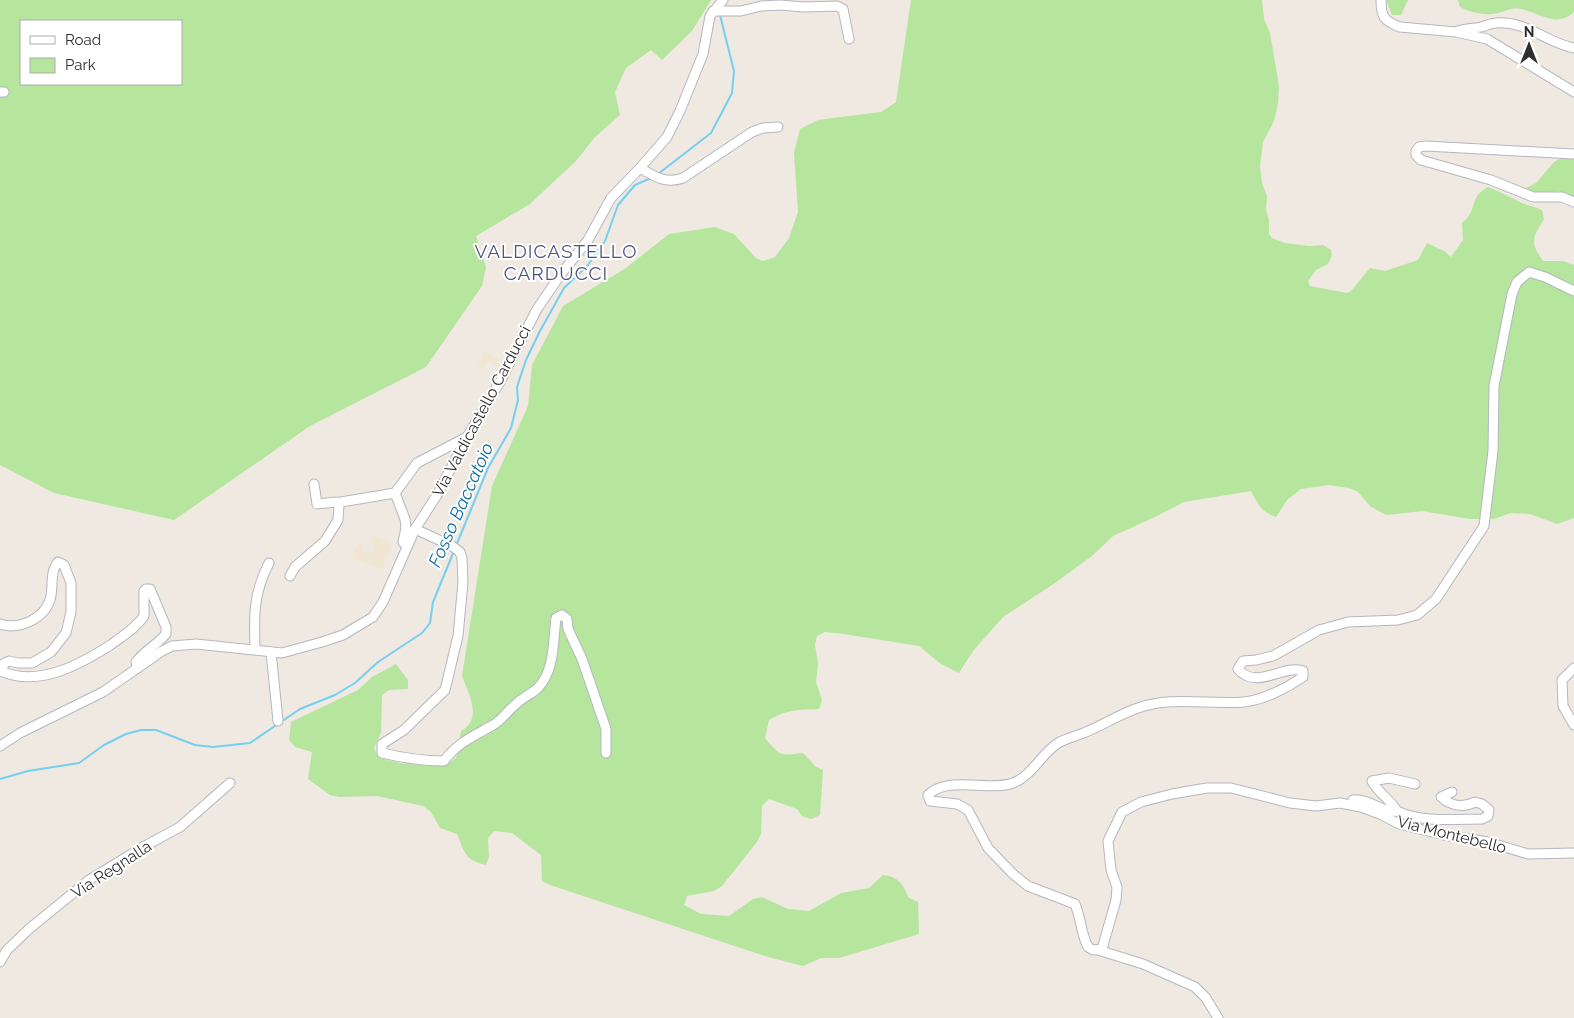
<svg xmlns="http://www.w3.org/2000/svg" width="1574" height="1018" font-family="Raleway,sans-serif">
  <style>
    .education { fill: #f0e6d1 }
    .green { fill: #b6e59e; fill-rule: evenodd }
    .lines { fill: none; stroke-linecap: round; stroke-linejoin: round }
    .stream { stroke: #75cff0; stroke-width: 2 }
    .minor-casing { stroke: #b4b7c1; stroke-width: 11 }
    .minor { stroke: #fff; stroke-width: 9 }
    .labels { text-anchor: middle; stroke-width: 4; stroke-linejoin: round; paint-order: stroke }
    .street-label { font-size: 16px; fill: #2e2e2e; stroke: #fff }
    .water-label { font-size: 18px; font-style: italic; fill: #0d6fa3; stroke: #fff }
    .quarter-label { font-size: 19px; letter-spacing: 1px; fill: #4d5680; stroke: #fff }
  </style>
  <rect width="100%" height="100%" fill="#efe9e1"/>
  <g class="education">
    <path d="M485,350L488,352L487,353L499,359L496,365L487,361L483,369L478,367Z"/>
    <path d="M373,535L392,542L387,556L385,555L384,558L386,559L382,569L351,558L358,544L364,545L362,552L371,554L375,544L371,542Z"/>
  </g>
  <g class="green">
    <path d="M0,0H711L692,31L662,60L651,50L626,68L615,92L620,115L595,137L576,161L530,204L476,236L486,267L482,286L426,367L310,426L174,520L54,493L0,465ZM21,21H181V84H21Z"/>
    <path d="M911,0H1262L1264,19L1270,33L1279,86L1278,104L1274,121L1263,142L1260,166L1262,183L1267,196L1266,210L1269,220V234L1272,238L1285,243L1309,246L1323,245L1331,250L1332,255L1328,264L1316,270L1308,281L1310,286L1347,293L1351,291L1370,268L1385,271L1418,260L1427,243L1444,251L1451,257L1463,240L1462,223C1479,210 1468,197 1488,187C1500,192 1511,197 1522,203C1528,206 1535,206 1542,210L1544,219C1533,237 1529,242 1543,261H1563L1574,265V518L1557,524L1530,514L1511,513L1494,519H1470L1422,511L1386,515L1370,506L1357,491L1348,488L1329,485L1301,489L1287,500L1276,517C1261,512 1258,504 1251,491L1184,502L1157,516L1113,536L1092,556L1055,583L1003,617L973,651L959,673L941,664L919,646L844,634L825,632L817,636L815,645L818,664L816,682L822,700L819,709C799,710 787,709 769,720L765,738C780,756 780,756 803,753L815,766L823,770L820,815L811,819L802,816L797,809L769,799L762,806L761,834L757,842L722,886L714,891L687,896L684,905L701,914L729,916L753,899L762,897L788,909L809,911L841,893L869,888L883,875C900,877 902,884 909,898L918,902L919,934L839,958H821L803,966L768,957L550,885L542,881L541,855L512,833L494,831L488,838L489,857L486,865C464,860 465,852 457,834L440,828L431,812L423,806L377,796L339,797L330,795L308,779L312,752L295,747L289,740L291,722L358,690L372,677L396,664L408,680V689L389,690L382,695L381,732L374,748L378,757C392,763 447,773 456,757C459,751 460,738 461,731C483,719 469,695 462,676L492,486L528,406L532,365L563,306L626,268L669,234L715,227L734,234L756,258L763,261L775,257L789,238L798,212L794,153L800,129L818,120L881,112L896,102Z"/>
    <path d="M1386,0H1408L1401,15H1392Z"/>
    <path d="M1458,0H1574V12C1555,29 1540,12 1520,9C1510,7 1503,13 1493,14C1483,15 1469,12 1460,7Z"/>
    <path d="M1563,157L1574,158V197L1559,191L1532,194L1522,190L1536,183L1554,162Z"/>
  </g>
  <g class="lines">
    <g class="stream">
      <path d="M658,174L711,133L732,93L734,71L720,15"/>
      <path d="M456,546L488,468L511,428L518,400L517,387L526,360L540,331L564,288L588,265L605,241L618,205L635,185L651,178"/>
      <path d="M0,779L28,771L79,763L104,745L126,734L141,730H156L195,745L213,747L250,743L300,709L335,695L355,683L378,662L422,633L430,623L433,602L454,551"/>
    </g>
    <defs>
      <g id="minor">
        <path d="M1381,0C1381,17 1384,21 1400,27L1456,32L1487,39L1574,92"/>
        <path d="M713,11H741L761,6L780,5L804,7L837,6L843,9L849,39"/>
        <path d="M1458,31C1466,28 1473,29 1481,27C1486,26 1491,23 1496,23C1525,20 1547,43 1574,48"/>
        <path d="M0,92H4"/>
        <path d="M1574,154L1426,146L1419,147L1416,151V155L1421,160L1491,180L1533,197H1562L1574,202"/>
        <path d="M640,168C655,177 666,184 683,178L752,132L763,128L778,127"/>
        <path d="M1574,291L1545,277L1529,272L1517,282L1512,294L1494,386L1493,451L1484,526L1436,599L1417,615L1398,620L1348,622L1319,630L1273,656L1256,660L1243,661L1238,669C1257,691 1282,664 1303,671V677C1287,688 1263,700 1244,702C1209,705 1171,696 1138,708C1120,714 1103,725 1086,732C1077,736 1066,738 1058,743C1041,754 1032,776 1013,783C988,792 948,775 928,795L930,801L957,804L968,810L988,848L1013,874L1028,886L1075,904C1081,918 1081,934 1088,947L1093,950L1102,949L1116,900L1117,887L1111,870L1108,841L1122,812L1141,802L1172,794L1207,788H1231L1290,803L1316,806L1340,803L1361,807L1380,814L1399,824L1444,835L1488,842L1528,854L1574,853"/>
        <path d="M314,484L317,504L336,502L339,504"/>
        <path d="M395,493L405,519L406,528L403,542L407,546"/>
        <path d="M415,529L452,546L460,552L462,558L463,582L458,636L445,690L404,730L382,744V753C403,758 423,761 444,761C458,742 474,736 493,725C502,720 508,710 516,704C522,698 531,694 538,688C555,670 553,641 556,618L562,615L567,619L568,629L582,659L606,729V753"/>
        <path d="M290,576L295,567L325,541L338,520L339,504L341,502L395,493L417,463L467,437"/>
        <path d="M0,624C18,630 43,620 50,600C54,588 49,573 58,562L64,565L71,583V612L66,633L51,652L32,663H18L9,661L3,664V672C40,687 81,664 112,644C124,635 136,628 144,616V591L146,589H150L166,627V634C157,645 144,651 136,662L138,668"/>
        <path d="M255,649C254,616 253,594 269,563"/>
        <path d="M271,652L278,721"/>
        <path d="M1574,668L1562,680L1563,706L1574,725"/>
        <path d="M0,746L20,733L103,692L162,651L172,646L196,644L282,653L322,642L343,635L373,617L383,602L415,529L437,495L467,437L501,380L537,309L561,274L588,240L611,198L640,168L667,137L680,111L703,54L710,16L723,0"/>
        <path d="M1353,800C1368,798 1385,814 1397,811C1422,823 1455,819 1482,819L1488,816L1489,810L1482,804L1475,802C1463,808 1451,806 1441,797L1452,792"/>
        <path d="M1397,811C1390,799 1378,793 1372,781L1389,778L1415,784"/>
        <path d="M1098,950L1143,964L1195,987L1206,998L1218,1018"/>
        <path d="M0,962L7,950L29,929L89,880L143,847L180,827L230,783"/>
      </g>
    </defs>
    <use href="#minor" class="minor-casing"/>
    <use href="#minor" class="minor"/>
  </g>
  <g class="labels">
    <g class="street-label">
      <text transform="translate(481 411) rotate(-62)" y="6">Via Valdicastello Carducci</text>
      <text transform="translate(1452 834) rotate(14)" y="6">Via Montebello</text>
      <text transform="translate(111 869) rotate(-33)" y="6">Via Regnalla</text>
    </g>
    <g class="water-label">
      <text transform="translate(461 505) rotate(-66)" y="6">Fosso Baccatoio</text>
    </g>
    <g class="quarter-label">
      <text x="556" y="258">VALDICASTELLO<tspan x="556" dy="22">CARDUCCI</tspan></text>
    </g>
  </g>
  <rect x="20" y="20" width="162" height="65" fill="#ffffff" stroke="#ababab"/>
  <rect x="30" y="36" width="25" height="8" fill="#ffffff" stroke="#ababab"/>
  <text x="65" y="45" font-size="15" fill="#2e2e2e">Road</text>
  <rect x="30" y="58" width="25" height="15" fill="#b6e59e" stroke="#ababab"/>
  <text x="65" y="70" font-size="15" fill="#2e2e2e">Park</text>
  <g transform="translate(1529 45)" stroke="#ffffff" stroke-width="4" paint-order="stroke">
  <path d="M0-4L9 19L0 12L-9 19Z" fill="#2e2e2e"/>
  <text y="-8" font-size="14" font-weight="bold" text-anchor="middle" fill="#2e2e2e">N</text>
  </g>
</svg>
